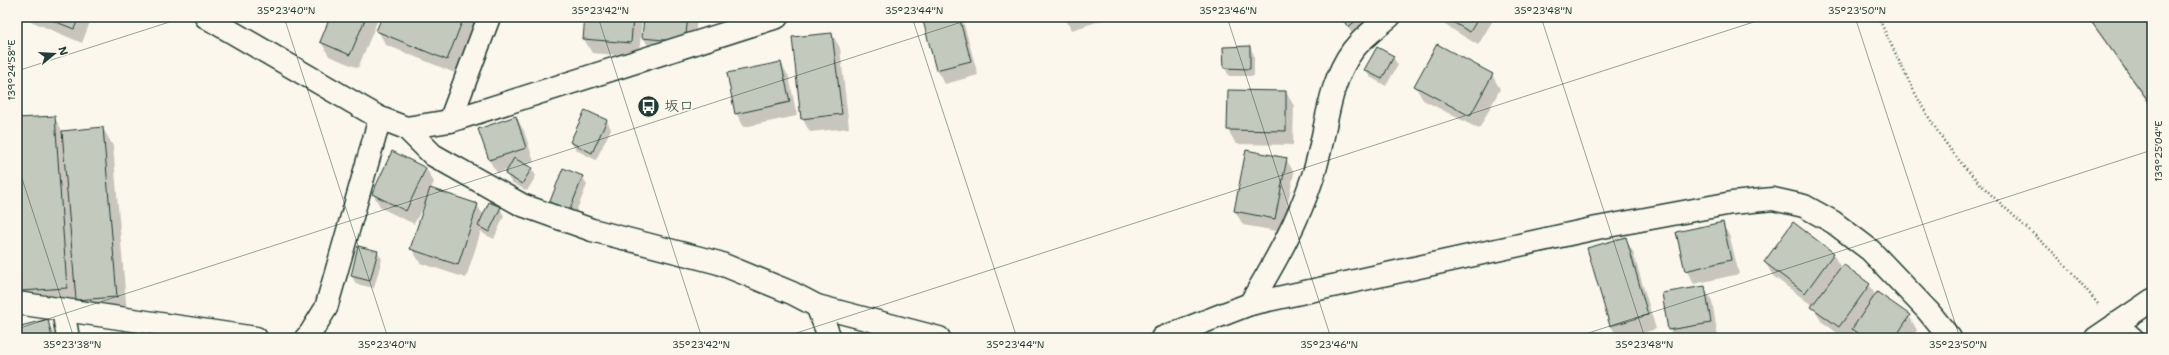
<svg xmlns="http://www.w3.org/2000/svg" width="2169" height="355" font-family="'Shantell Sans','Klee One',sans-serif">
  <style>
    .shadow { fill: #0003 }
    .building { fill: #c4c9be; stroke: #1f3d34 }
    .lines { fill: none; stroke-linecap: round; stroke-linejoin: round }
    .minor-casing { stroke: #1f3d34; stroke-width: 25 }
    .path { stroke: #1f3d34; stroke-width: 2.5; stroke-dasharray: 1 3; stroke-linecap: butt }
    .minor { stroke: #fbf7ec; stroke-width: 22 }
    .ticks { fill: none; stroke: #1f3d34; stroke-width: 1; stroke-opacity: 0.45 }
    .labels { text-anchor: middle; stroke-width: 3.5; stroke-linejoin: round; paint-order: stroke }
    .poi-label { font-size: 15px; fill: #1f3d34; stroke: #fbf7ec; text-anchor: start }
    .neatline { fill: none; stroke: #1f3d34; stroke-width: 1.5 }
    .ticks-label { font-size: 10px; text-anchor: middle; fill: #1f3d34 }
  </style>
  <rect width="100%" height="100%" fill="#fbf7ec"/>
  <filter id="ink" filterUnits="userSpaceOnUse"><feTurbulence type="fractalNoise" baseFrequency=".025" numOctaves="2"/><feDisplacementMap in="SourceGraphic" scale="8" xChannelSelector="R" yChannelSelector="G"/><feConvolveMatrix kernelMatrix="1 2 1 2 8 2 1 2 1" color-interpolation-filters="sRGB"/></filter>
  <g filter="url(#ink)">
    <g class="shadow">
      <path d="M21,17H92L82,43Z"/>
      <path d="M331,17H379L358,68L329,56L321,42Z"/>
      <path d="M383,17H471L475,24L455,73L386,45L378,31Z"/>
      <path d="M586,17H642L639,57L592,53L584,39Z"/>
      <path d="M645,17H697L693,56L651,51L643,37Z"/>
      <path d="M923,17H962L978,75L945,84L937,70Z"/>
      <path d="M1064,17H1112L1072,30Z"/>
      <path d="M1340,17H1388L1357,40Z"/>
      <path d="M1432,17H1495L1478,45Z"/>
      <path d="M2087,17H2152V108Z"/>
      <path d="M832,34L840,48L849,128L810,132L802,118Z"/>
      <path d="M1250,47L1254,55V76H1229L1225,68L1224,48Z"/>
      <path d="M1393,57L1398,65L1386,86L1370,77L1365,70Z"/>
      <path d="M781,63L789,77L797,116L744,127L736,113Z"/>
      <path d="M1492,75L1500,89L1479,129L1423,100L1415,86Z"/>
      <path d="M1286,92L1294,106L1293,145L1236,144L1228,130Z"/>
      <path d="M586,111L607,121L611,129L596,160L576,150L571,142Z"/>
      <path d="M54,117L63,132L103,128L113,146L127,314L87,317L76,298L77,305L32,308L22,291L17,218V119Z"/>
      <path d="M516,117L524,131L534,162L525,165L531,168L536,176L527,191L511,182L506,174L509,170L497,173L489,160Z"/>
      <path d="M1286,159L1294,173L1282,232L1243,225L1235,211Z"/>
      <path d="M426,168L434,182L431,189L477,205L484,216L500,208L504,216L494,239L484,234L481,231L466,278L420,263L412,249L428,198L414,224L381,208L373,194Z"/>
      <path d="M564,170L583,177L587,185L573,219L554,212Z"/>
      <path d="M1722,223L1730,237L1739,274L1694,284L1686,270Z"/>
      <path d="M1625,238L1633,252L1656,329L1626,338H1618L1611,326L1588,249Z"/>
      <path d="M377,252L382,259L374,288L356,284L352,276Z"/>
      <path d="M1833,254L1841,268L1869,285L1876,296L1909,316L1917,330L1912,338H1858L1854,331L1849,338H1844L1821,321L1813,306L1773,276L1765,262Z"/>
      <path d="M1704,288L1712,301L1718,337L1674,338L1669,329Z"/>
      <path d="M47,321L56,338H17V328Z"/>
    </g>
    <g class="building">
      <path d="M44,17H79L74,29Z"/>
      <path d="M330,17H366L350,55L320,42Z"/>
      <path d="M382,17H464L447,60L376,31Z"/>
      <path d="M585,17H633L631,43L583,39Z"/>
      <path d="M644,17H688L685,42L642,38Z"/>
      <path d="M922,17H959L971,61L936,70Z"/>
      <path d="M1341,17H1361L1348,27Z"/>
      <path d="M1444,17H1479L1470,32Z"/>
      <path d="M2088,17H2152V106Z"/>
      <path d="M832,33L842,114L801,119L792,37Z"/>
      <path d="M1437,44L1493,74L1470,116L1414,86Z"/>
      <path d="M1250,46V69L1224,68L1223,47Z"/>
      <path d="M1377,47L1394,56L1382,79L1364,70Z"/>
      <path d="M781,62L790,102L735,114L727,73Z"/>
      <path d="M1228,90L1286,91V131L1227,130Z"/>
      <path d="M585,110L607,120L592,153L570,142Z"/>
      <path d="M55,116L67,288L21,291L17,232V118Z"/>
      <path d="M516,116L526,148L489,160L478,129Z"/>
      <path d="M103,127L117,297L76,300L62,131Z"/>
      <path d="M1246,150L1287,158L1275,219L1234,211Z"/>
      <path d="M392,151L426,168L406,211L372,194Z"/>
      <path d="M514,158L532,168L522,184L505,174Z"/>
      <path d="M563,168L583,176L569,212L549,204Z"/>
      <path d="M430,188L478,204L458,265L410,249Z"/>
      <path d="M489,202L501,207L489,232L478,226Z"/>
      <path d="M1723,222L1731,260L1685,271L1676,232Z"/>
      <path d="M1793,222L1834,253L1805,293L1764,262Z"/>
      <path d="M1626,237L1648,315L1610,326L1587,248Z"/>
      <path d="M358,246L378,251L370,281L351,276Z"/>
      <path d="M1843,264L1870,284L1839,327L1811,307Z"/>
      <path d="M1705,286L1711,323L1668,330L1662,293Z"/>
      <path d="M1877,292L1910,315L1895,338H1866L1852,329Z"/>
      <path d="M48,319L52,338H17V327Z"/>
    </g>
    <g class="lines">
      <defs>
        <g id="minor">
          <path d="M206,17L380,118L406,128L450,121L777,17"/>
          <path d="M450,121L489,17"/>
          <path d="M406,128L433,155L522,205L592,230L719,263L792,293L817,306L939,338"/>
          <path d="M17,303L256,338"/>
          <path d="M1250,304C1275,262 1298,222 1313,176C1327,134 1326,86 1353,50C1363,37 1377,27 1389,17"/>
          <path d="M817,306L830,338"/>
          <path d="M63,310L68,338"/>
          <path d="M2116,324L2132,338"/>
          <path d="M306,338L310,334L326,308L380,118"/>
          <path d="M1162,338L1250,304L1597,228L1732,203L1773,199L1804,206L1833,222L1870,250L1928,311L1950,338"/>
          <path d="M2096,338L2152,300"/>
        </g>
      </defs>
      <use href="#minor" class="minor-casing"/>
      <path class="path" d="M1878,17C1900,62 1920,110 1951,150C1978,186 2013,214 2045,245C2065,263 2081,283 2098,304"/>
      <use href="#minor" class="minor"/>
    </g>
  </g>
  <path class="ticks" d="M284,17L388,338M598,17L702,338M912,17L1017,338M1227,17L1331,338M1541,17L1645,338M1855,17L1960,338M17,71L185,17M17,163L74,338M17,329L977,17M781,338L1769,17M1573,338L2152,150"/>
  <defs>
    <symbol id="bus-disc" viewBox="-11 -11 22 22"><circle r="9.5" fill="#1f3d34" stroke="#fbf7ec"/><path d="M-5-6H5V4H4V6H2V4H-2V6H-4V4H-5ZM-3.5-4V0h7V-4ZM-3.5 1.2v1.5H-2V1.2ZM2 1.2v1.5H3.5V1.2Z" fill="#fff"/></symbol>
  </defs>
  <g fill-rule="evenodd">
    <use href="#bus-disc" x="636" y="94" width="25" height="25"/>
  </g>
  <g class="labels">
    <g class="poi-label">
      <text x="664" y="111">坂口</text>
    </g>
  </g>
  <rect width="2169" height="355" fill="none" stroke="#fbf7ec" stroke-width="44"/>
  <g transform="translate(54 54) rotate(72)" stroke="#fbf7ec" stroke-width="3" paint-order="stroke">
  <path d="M0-3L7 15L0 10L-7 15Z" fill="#1f3d34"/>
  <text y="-6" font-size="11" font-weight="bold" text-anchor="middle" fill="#1f3d34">N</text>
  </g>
  <rect x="22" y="22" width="2125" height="311" class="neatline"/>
  <g class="ticks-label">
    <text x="286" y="14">35°23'40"N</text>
    <text x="600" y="14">35°23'42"N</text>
    <text x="914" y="14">35°23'44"N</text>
    <text x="1228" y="14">35°23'46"N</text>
    <text x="1543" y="14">35°23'48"N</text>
    <text x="1857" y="14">35°23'50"N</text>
    <text transform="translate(11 70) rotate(-90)" y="4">139°24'58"E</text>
    <text transform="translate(2158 151) rotate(-90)" y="4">139°25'04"E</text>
    <text x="72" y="348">35°23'38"N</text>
    <text x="387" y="348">35°23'40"N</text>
    <text x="701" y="348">35°23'42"N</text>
    <text x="1015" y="348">35°23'44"N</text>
    <text x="1329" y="348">35°23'46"N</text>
    <text x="1644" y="348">35°23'48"N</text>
    <text x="1958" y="348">35°23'50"N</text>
  </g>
</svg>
